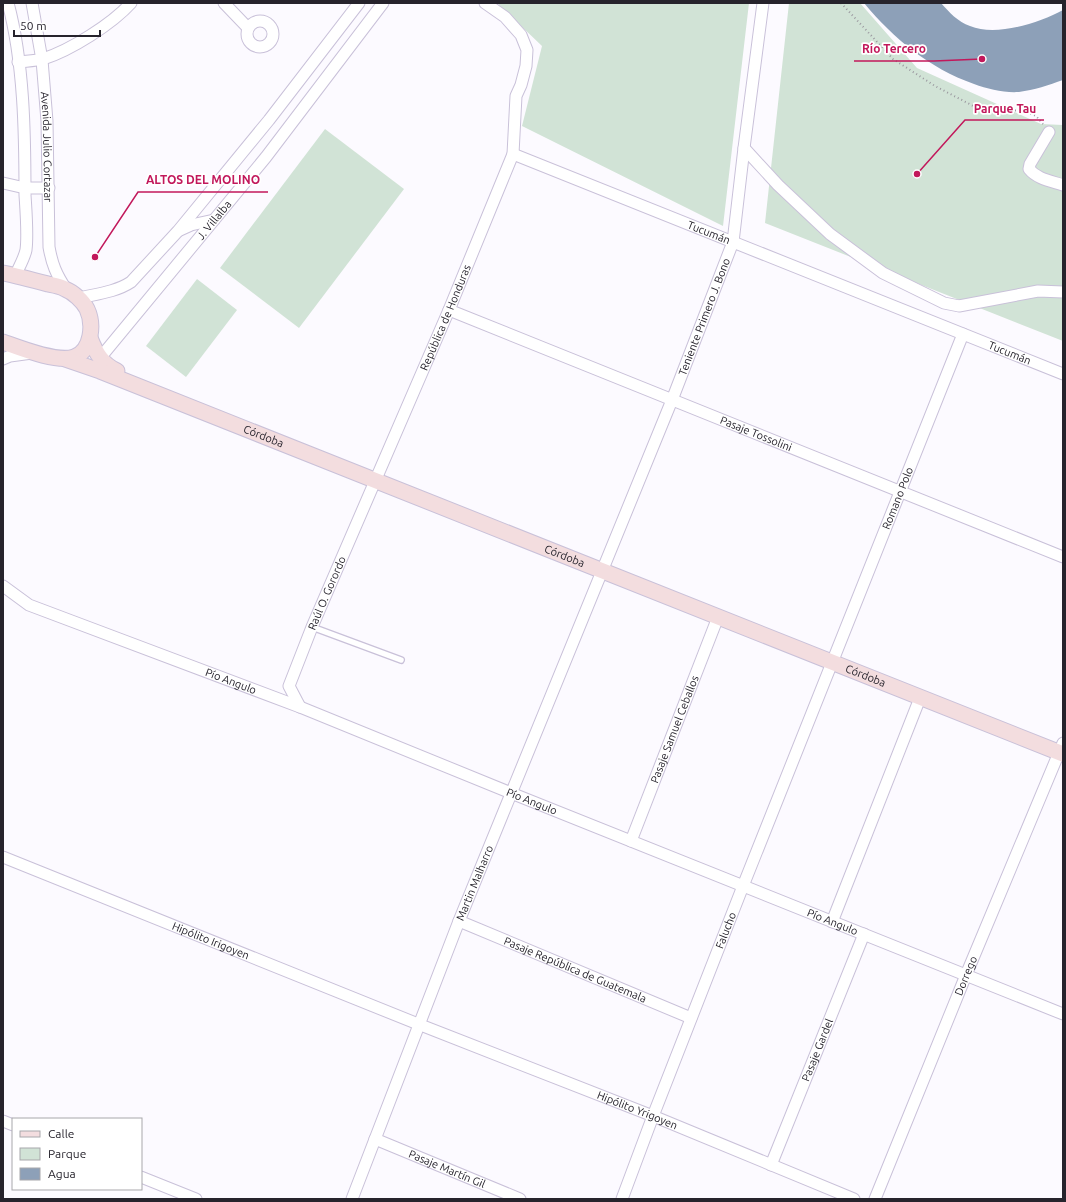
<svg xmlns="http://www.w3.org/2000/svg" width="1066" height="1202" font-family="Ubuntu,sans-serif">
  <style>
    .green { fill: #d1e3d6 }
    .water { fill: #8da0b8 }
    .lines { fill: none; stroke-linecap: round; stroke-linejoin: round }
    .lane-casing { stroke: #c9c1d9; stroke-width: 8 }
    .street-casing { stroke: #c9c1d9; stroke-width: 13 }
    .secondary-casing { stroke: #c9c1d9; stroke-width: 17 }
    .path { stroke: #9a989f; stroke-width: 2; stroke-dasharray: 1 3; stroke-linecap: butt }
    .lane { stroke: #fff; stroke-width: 5.5 }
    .street { stroke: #fff; stroke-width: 11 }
    .secondary { stroke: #f3dddf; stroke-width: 15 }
    .labels { text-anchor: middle; stroke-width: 3.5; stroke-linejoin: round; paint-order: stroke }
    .street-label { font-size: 11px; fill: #26232c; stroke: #fff }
    .leader { fill: none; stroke: #c2185b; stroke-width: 1.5 }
    .callout-dot { fill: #c2185b; stroke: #fff; stroke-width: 1.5 }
    .callout-label { font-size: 12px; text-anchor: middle; font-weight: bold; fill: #c2185b; stroke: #fff; stroke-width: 3.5; stroke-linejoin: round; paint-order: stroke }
  </style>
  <rect width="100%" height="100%" fill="#fcfaff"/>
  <g class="green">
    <path d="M497,3H749L723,226L522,126L542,46Z"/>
    <path d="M789,3H860L917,68L1041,124L1063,125V341L765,223Z"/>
    <path d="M325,129L404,189L299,328L220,268Z"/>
    <path d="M197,279L237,310L186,377L146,346Z"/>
  </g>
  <path class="water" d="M864,3H941C949,12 958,22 970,26C996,37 1039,23 1063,10V80C1049,85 1034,90 1019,92C1004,93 988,89 974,84C929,68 894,39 864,3Z"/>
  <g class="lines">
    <defs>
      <path id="lane" d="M312,627L401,660"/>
      <g id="street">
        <path d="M8,3C24,63 25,133 25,195C26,211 28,235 26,250C24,259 19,267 15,276"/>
        <path id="s1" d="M32,3L42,60L47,121L49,247C52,264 56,274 66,289"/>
        <path d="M224,3L248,28"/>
        <circle cx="260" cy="34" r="13"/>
        <path d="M18,62C26,61 35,61 43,59C71,50 112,24 131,3"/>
        <path d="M1049,132L1030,164L1029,169C1037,179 1051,181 1063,185"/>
        <path d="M744,148L778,185L830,234L883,273L944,303L959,306L1038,291L1063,292"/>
        <path id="s2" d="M513,154L1063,374"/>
        <path d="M3,183L25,188H49"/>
        <path d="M180,230L191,225L214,220"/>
        <path d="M79,298C96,294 116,292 131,282L178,231L269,120L359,3"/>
        <path id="s3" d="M449,310L1063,557"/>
        <path id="s4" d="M100,358L266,157L383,3"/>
        <path d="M3,359L10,356L32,353"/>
        <path id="s5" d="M3,586L29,605L300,707L511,793L1063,1014"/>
        <path id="s6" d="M300,707L289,686L312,627L449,310L513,154L516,96L521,85L526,66L527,50L521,35L505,17L485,3"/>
        <path id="s7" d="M631,841L718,617"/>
        <path id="s8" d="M3,857L418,1024L653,1116L854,1199"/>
        <path id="s9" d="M459,921L691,1018"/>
        <path d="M832,922L920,698"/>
        <path d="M3,1121L13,1125"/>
        <path id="s10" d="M375,1139L520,1199"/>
        <path id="s11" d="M771,1165L864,934"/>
        <path d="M141,1177L196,1199"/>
        <path id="s12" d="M352,1199L459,921L672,400L733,242L744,148L763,3"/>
        <path id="s13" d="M622,1199L653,1116L743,886L963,334"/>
        <path id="s14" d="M875,1199L966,975L1063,743"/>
      </g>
      <g id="secondary">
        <path d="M3,273C18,276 33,280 48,284C53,285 60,286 65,289C73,292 83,301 87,309C94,324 92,351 74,357C57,363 20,348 3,342"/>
        <path d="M90,338C96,353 102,364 117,371"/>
        <path id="s15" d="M65,359L100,371L1063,754"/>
      </g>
    </defs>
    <use href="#lane" class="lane-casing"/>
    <use href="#street" class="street-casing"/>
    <use href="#secondary" class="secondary-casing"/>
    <path class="path" d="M841,3L893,59L935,86L979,109L1025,111L1036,116L1043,124"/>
    <use href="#lane" class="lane"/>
    <use href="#street" class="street"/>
    <use href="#secondary" class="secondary"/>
  </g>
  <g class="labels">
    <g class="street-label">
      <text dy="4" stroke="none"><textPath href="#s1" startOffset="145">Avenida Julio Cortazar</textPath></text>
      <text dy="4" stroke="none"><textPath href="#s4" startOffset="179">J. Villalba</textPath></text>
      <text dy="4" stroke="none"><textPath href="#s2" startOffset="211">Tucumán</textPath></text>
      <text dy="4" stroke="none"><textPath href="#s6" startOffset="424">República de Honduras</textPath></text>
      <text dy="4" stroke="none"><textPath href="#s12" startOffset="950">Teniente Primero J. Bono</textPath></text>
      <text dy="4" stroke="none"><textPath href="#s2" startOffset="535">Tucumán</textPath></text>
      <text dy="4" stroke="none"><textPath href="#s3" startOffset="331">Pasaje Tossolini</textPath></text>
      <text dy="4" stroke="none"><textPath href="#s15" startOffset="213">Córdoba</textPath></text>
      <text dy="4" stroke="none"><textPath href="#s13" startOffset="753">Romano Polo</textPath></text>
      <text dy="4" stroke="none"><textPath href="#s15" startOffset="537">Córdoba</textPath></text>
      <text dy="4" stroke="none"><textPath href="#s6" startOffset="124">Raúl O. Gorordo</textPath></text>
      <text dy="4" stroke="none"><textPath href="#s15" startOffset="861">Córdoba</textPath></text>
      <text dy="4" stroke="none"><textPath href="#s5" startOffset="248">Pío Angulo</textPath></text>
      <text dy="4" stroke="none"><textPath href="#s7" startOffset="120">Pasaje Samuel Ceballos</textPath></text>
      <text dy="4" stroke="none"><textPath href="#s5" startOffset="572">Pío Angulo</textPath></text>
      <text dy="4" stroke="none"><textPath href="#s12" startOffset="339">Martin Malharro</textPath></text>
      <text dy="4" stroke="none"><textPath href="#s5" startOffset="896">Pío Angulo</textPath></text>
      <text dy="4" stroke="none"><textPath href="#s13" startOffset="288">Falucho</textPath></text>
      <text dy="4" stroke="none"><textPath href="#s8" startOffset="224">Hipólito Irigoyen</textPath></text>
      <text dy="4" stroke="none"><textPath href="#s9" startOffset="126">Pasaje República de Guatemala</textPath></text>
      <text dy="4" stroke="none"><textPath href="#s14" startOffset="241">Dorrego</textPath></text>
      <text dy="4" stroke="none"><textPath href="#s11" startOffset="124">Pasaje Gardel</textPath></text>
      <text dy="4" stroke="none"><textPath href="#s8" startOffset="683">Hipólito Yrigoyen</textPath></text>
      <text dy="4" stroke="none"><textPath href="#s10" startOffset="78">Pasaje Martín Gil</textPath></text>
    </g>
  </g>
  <path class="leader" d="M982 59L934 61H854M917 174L965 120H1044M95 257L138 192H268"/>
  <g class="callout-dot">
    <circle cx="982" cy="59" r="4"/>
    <circle cx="917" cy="174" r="4"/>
    <circle cx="95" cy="257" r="4"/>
  </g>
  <g class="callout-label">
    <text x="894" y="53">Río Tercero</text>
    <text x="1005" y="113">Parque Tau</text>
    <text x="203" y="184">ALTOS DEL MOLINO</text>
  </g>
  <rect width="1066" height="1202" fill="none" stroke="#26232c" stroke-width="8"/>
  <rect x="12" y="1118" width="130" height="72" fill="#ffffff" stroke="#a8a7ab"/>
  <rect x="20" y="1131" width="20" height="6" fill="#f3dddf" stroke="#a8a7ab"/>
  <text x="48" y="1138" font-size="12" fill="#26232c">Calle</text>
  <rect x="20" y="1148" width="20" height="12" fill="#d1e3d6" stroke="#a8a7ab"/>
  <text x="48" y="1158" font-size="12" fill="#26232c">Parque</text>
  <rect x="20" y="1168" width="20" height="12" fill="#8da0b8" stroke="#a8a7ab"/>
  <text x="48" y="1178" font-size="12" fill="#26232c">Agua</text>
  <path d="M14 30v6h86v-6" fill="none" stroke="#26232c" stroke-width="2"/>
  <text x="20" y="30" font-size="12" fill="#26232c" stroke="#ffffff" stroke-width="3" paint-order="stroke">50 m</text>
</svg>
